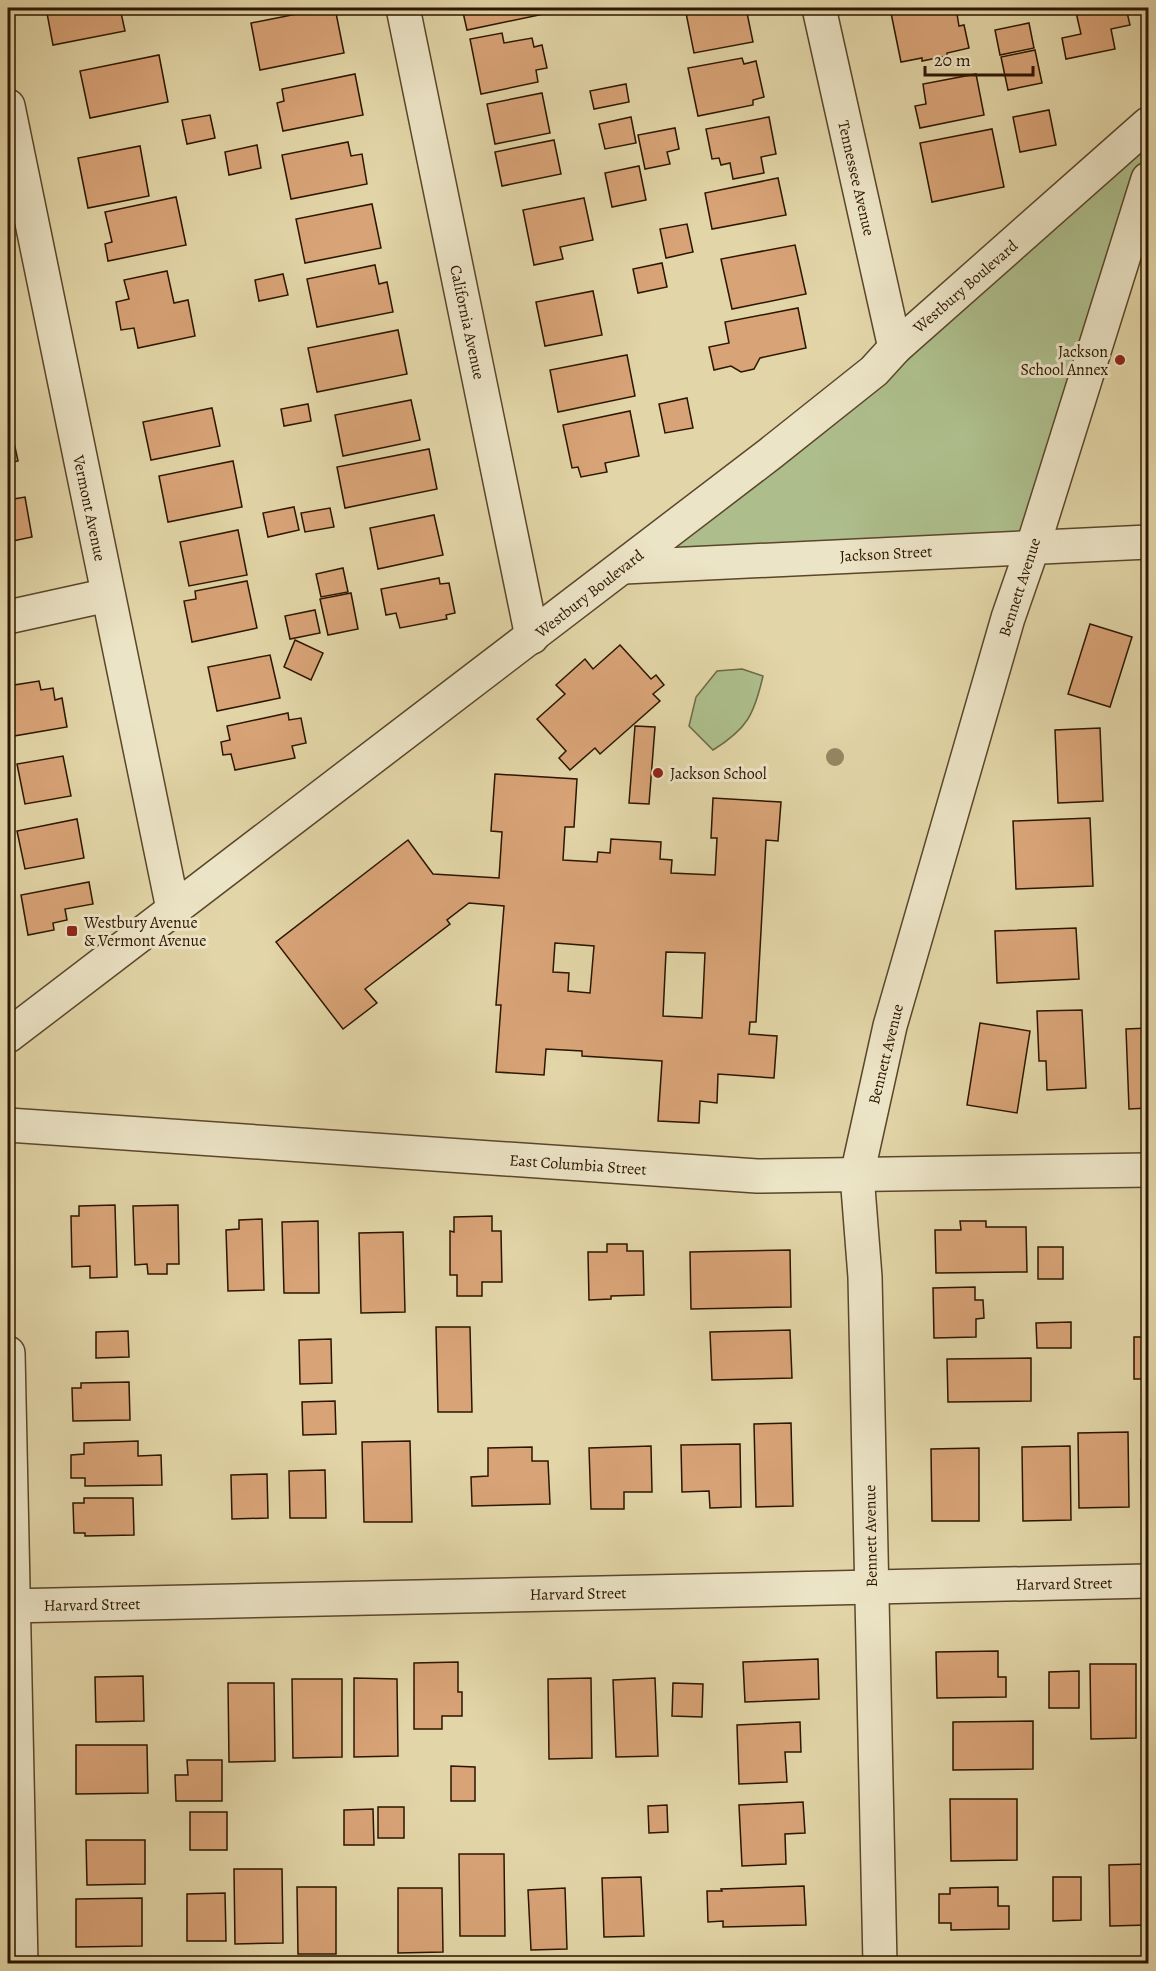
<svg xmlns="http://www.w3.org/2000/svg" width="1156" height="1971" font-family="Alegreya,serif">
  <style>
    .green { fill: #adbe8c; stroke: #6c6a46; stroke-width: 1.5 }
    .building { fill: #d8a377; stroke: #2c1600; stroke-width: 1.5; fill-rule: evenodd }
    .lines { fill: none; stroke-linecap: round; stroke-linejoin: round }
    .minor-casing { stroke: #5a462a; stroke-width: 36 }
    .minor { stroke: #ece4c6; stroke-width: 33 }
    .tree { fill: #938762 }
    .poi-dot { fill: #8f2418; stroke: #ece4c6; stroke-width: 2 }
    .labels { text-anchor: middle; stroke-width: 6; stroke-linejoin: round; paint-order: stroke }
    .street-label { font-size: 16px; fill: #2c1600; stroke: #ece4c6 }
    .poi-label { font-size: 16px; fill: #2c1600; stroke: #ece4c6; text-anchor: start }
  </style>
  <rect width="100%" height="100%" fill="#e2d5a7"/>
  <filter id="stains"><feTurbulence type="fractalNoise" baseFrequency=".00333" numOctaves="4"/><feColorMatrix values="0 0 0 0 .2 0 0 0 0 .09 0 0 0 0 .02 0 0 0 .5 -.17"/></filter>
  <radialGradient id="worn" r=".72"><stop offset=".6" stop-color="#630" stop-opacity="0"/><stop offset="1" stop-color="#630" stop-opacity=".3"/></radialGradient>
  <g class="green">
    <path d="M1148,124V179L1033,546L624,567Z"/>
    <path d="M742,669L763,676C754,715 747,729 713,750L689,726L696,697L717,671Z"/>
  </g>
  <g class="building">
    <path d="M46,8H120L125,31L53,45Z"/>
    <path d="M327,8H335L344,53L260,70L251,23Z"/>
    <path d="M462,8H542L544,14L467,30Z"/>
    <path d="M685,8H746L753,42L694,53Z"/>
    <path d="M919,8H956L959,26L964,25L969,48L947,53V56L922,61V58L901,62L891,13Z"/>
    <path d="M1075,8H1126L1130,25L1111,29L1115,49L1066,59L1062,38L1081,34Z"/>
    <path d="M1029,23L1034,48L1000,55L995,30Z"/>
    <path d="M502,33L504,43L532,38L534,47L542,45L547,68L536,70L538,82L481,94L470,39Z"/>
    <path d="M1035,50L1042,83L1008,90L1001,57Z"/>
    <path d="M159,55L168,102L90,118L80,71Z"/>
    <path d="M742,58L744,64L756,61L764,97L753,100V105L698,116L688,68Z"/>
    <path d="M355,74L363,115L283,131L277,103L284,101L282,89Z"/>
    <path d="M976,74L984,115L920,128L915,106L926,104L923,84Z"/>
    <path d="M626,84L629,102L594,109L590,91Z"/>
    <path d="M542,93L550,133L495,144L487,104Z"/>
    <path d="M1049,110L1056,145L1020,152L1013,117Z"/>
    <path d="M210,115L215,138L187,144L182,120Z"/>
    <path d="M631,117L636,143L605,149L599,124Z"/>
    <path d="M769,117L776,154L761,157L764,173L733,179L730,163L721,165L719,158L712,159L706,129Z"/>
    <path d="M675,128L679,149L667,152L670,164L645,169L638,135Z"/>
    <path d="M992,129L1004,187L932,202L920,143Z"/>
    <path d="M554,140L561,174L502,186L495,152Z"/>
    <path d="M348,142L351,156L362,154L367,184L291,199L282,155Z"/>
    <path d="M257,145L261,168L229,175L225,152Z"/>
    <path d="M140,146L149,196L88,208L78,158Z"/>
    <path d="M639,166L646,200L612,207L605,173Z"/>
    <path d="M778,178L786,215L712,229L705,193Z"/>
    <path d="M176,197L186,245L108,261L105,244L112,242L105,212Z"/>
    <path d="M584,198L593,240L560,247L563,259L534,265L523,210Z"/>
    <path d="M372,204L381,248L305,263L296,219Z"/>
    <path d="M687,224L693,252L666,258L660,229Z"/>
    <path d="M795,245L806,294L732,309L721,259Z"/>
    <path d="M662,263L667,287L638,293L633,269Z"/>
    <path d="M375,265L379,284L387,282L393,312L317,327L307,279Z"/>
    <path d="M167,271L174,303L188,300L195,336L138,348L134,328L121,330L116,302L129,299L124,280Z"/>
    <path d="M283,274L288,295L259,301L255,280Z"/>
    <path d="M593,291L602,335L545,346L536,302Z"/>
    <path d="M798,308L806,348L760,358L754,369L741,372L731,366L714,370L709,347L729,343L725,322Z"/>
    <path d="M398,330L407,374L317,392L308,348Z"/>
    <path d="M627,355L635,396L558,412L550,370Z"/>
    <path d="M687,398L693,428L665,433L659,404Z"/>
    <path d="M411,400L420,440L343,456L335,415Z"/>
    <path d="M308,404L311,421L284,426L281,409Z"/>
    <path d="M212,408L220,446L151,460L143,422Z"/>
    <path d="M630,411L639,456L605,463L607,472L581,477L578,467L572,468L563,425Z"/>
    <path d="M10,424L18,461L8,463V425Z"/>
    <path d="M429,449L437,489L345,508L337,467Z"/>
    <path d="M233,461L242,507L168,522L159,476Z"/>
    <path d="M25,497L32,537L8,542V500Z"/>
    <path d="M294,507L299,530L268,537L263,513Z"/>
    <path d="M330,508L334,527L305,532L301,513Z"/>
    <path d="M434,515L443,555L378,569L370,528Z"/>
    <path d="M238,530L247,575L189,586L180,542Z"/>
    <path d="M343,568L348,592L321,597L316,574Z"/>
    <path d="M439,578L440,584L449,583L455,613L446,615L447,619L400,628L396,613L386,615L381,589Z"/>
    <path d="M247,581L257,628L192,642L184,601L196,599L195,591Z"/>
    <path d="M351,593L358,629L328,635L320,599Z"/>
    <path d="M315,610L320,633L290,639L285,616Z"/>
    <path d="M1090,624L1132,637L1110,707L1068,694Z"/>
    <path d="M295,640L323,653L311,680L284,667Z"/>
    <path d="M620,645L651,679L656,675L664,685L653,694L660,701L600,754L595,748L570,770L559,758L566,751L537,719L565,694L556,685L585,659L593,669Z"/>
    <path d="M270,655L280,698L217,711L208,667Z"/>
    <path d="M39,681L41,690L53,688L55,700L62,698L67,727L8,737V686Z"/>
    <path d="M288,713L289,720L301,718L306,743L292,746L295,758L235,770L231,754L223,755L221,742L230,740L227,726Z"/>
    <path d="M635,726L655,727L649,804L629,803Z"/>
    <path d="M1100,728L1103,801L1058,803L1055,730Z"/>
    <path d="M63,756L71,796L25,804L17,764Z"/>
    <path d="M495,774L577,779L574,827H565L563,860L597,862L598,852L610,853L611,839L661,842L660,859L672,860L671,873L715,875L717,838H711L713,798L781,802L778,841L766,840L756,1022H750L749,1034L777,1036L774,1078L718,1074L717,1103L700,1101L699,1123L658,1121L662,1061L582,1056V1051L546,1049L544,1075L496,1072L501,1005H496L504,906L469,903L447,920L450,924L365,989L377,1003L343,1029L276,942L408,840L433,874L499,878L502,832L491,831ZM555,943L594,946L590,993L568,991L569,973L553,972ZM666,952L705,953L702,1018L663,1016Z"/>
    <path d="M1090,818L1093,886L1016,889L1013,821Z"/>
    <path d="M77,819L84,858L25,869L17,831Z"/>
    <path d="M89,882L93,904L65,909L67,920L53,923L54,930L28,935L21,895Z"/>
    <path d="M1076,928L1079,979L997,983L995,931Z"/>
    <path d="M1082,1010L1086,1088L1047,1090L1046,1061H1039L1037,1011Z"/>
    <path d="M980,1023L1030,1031L1017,1113L967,1105Z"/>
    <path d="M1148,1028V1108L1129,1109L1126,1029Z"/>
    <path d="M115,1205L117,1277L90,1278V1266L72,1267L71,1216H79V1206Z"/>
    <path d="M178,1205L179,1264H167V1274H148L147,1264L135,1265L133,1206Z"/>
    <path d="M492,1216V1231H501L502,1282H482V1296H457V1275H450V1231L454,1232V1217Z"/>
    <path d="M262,1219L264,1290L228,1291L226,1230L239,1229V1220Z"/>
    <path d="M318,1221L319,1293H284L282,1222Z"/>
    <path d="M960,1221H986V1227H1026L1027,1272L936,1273L935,1230H961Z"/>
    <path d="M403,1232L405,1312L361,1313L359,1233Z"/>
    <path d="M1148,1235V1296H1143L1142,1236Z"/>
    <path d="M607,1244H627V1251H643L644,1295L611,1296V1299L589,1300L588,1252H607Z"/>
    <rect x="1038" y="1247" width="25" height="32"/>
    <path d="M790,1250L791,1307L691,1309L690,1252Z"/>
    <path d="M975,1287V1300H983L984,1318L976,1319V1337L934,1338L933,1288Z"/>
    <path d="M1071,1322V1348H1037L1036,1323Z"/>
    <path d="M436,1327H470L472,1412H438Z"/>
    <path d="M790,1330L792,1378L712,1380L710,1332Z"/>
    <path d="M128,1331L129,1357L96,1358V1332Z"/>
    <rect x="1134" y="1337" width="14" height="42"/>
    <path d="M331,1339L332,1383L300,1384L299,1340Z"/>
    <path d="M1031,1358V1401L948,1402L947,1359Z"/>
    <path d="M129,1382L130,1420L73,1421L72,1388H81V1383Z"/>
    <path d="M335,1401L336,1434L303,1435L302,1402Z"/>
    <path d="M791,1423L793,1506L756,1507L754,1424Z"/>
    <path d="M1128,1432L1129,1507L1079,1508L1078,1433Z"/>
    <path d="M138,1441V1456L161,1455L162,1485L85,1486V1478H71V1455L84,1454V1443Z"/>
    <path d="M410,1441L412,1522H364L362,1442Z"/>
    <path d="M740,1444L741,1507L710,1508L709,1491L682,1492L681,1445Z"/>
    <path d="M651,1446L652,1492H624V1509H591L589,1448Z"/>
    <path d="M1070,1446L1071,1520L1023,1521L1022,1447Z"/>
    <path d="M532,1447V1461H548L550,1504L472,1506L471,1477L488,1476V1448Z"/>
    <path d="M979,1448V1521H932L931,1449Z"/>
    <path d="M1141,1460H1148V1518L1142,1519Z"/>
    <path d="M325,1470L326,1518H290L289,1471Z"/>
    <path d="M267,1474L268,1518L232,1519L231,1475Z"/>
    <path d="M84,1498H133L134,1535L85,1536V1533H74L73,1503H84Z"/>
    <path d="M998,1651V1677H1006V1697L937,1698L936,1652Z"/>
    <path d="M818,1659L819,1699L745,1702L743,1662Z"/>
    <path d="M458,1662V1692H462V1716H442V1729H414V1663Z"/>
    <path d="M1090,1664H1136V1738L1091,1739Z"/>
    <path d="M1079,1671V1708H1049V1672Z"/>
    <path d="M143,1676L144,1721L96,1722L95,1677Z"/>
    <path d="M354,1678L397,1679L398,1756L354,1757Z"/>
    <path d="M591,1678L592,1758L549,1759L548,1679Z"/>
    <path d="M655,1678L658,1756L616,1757L613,1680Z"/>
    <path d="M292,1679H342V1757L293,1758Z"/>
    <path d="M228,1683H274L275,1761L229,1762Z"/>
    <path d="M673,1683L703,1684L702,1717L672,1716Z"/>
    <path d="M1033,1721V1769L953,1770V1722Z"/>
    <path d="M800,1722L801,1752H785L787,1782L739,1784L737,1725Z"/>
    <path d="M76,1745H147L148,1793L76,1794Z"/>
    <path d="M187,1760H222V1801H176L175,1775H188Z"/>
    <path d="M451,1766L475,1767V1801H451Z"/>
    <path d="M950,1799H1017V1860L951,1861Z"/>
    <path d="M803,1802L805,1833L785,1834L786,1864L742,1866L739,1805Z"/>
    <path d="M667,1805L668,1832L649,1833L648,1806Z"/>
    <rect x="378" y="1807" width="26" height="31"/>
    <path d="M373,1809L374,1845H344V1810Z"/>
    <rect x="190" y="1812" width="37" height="38"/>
    <path d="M86,1840H145V1884L87,1885Z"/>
    <path d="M459,1854H504L505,1936H460Z"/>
    <path d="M1148,1864V1925L1110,1926L1109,1865Z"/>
    <path d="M234,1869H282L283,1943L235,1944Z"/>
    <path d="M641,1877L644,1936L604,1937L602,1878Z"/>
    <path d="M1053,1877H1081V1920L1053,1921Z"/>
    <path d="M804,1886L806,1925L723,1927V1921L708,1922L707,1891H722L721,1889Z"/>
    <path d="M297,1887H336V1954H298Z"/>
    <path d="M998,1887V1906H1009V1929L951,1930V1923H939V1894H950V1888Z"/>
    <path d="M398,1888H442L443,1952L398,1953Z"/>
    <path d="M565,1888L567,1949L531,1950L528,1890Z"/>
    <path d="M225,1893L226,1941H187V1894Z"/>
    <path d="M142,1898V1946L76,1947V1899Z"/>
  </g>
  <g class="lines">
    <defs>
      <g id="minor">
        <path d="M403,8L532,637"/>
        <path d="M819,8L895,348"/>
        <path d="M8,106L173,909"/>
        <path d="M624,567L1148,542"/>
        <path d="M8,617L108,595"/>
        <path d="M8,1036L771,453L874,371L895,348L1148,124"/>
        <path d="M8,1125L757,1176L1148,1170"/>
        <path d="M8,1353L21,1964"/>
        <path d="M8,1606L1148,1581"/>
        <path d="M880,1964L865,1277L857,1175L890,1026L1008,618L1033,546L1148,179"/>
      </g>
    </defs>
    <use href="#minor" class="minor-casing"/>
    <use href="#minor" class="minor"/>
  </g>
  <circle class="tree" cx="835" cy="757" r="9"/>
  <g class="poi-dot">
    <circle cx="1120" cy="360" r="6"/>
    <circle cx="658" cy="773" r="6"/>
    <rect x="66" y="925" width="12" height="12" rx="3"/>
  </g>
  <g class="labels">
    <g class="street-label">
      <text transform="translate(857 178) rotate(77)" y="6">Tennessee Avenue</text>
      <text transform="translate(965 286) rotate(-41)" y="6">Westbury Boulevard</text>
      <text transform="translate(468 322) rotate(78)" y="6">California Avenue</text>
      <text transform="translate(90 508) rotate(78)" y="6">Vermont Avenue</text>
      <text transform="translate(886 553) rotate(-3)" y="6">Jackson Street</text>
      <text transform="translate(1019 587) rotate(-72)" y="6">Bennett Avenue</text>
      <text transform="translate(589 593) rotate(-38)" y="6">Westbury Boulevard</text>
      <text transform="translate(885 1054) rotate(-76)" y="6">Bennett Avenue</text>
      <text transform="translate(578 1164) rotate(4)" y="6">East Columbia Street</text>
      <text transform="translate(870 1536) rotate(-91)" y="6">Bennett Avenue</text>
      <text transform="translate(1064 1583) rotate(-1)" y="6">Harvard Street</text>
      <text transform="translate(578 1593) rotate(-1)" y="6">Harvard Street</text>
      <text transform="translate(92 1604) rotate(-1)" y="6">Harvard Street</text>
    </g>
    <g class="poi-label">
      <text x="1108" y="357" text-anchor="end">Jackson<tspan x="1108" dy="18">School Annex</tspan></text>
      <text x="670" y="779">Jackson School</text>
      <text x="84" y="928">Westbury Avenue<tspan x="84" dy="18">&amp; Vermont Avenue</tspan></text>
    </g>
  </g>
  <rect width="1156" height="1971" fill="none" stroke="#e2d5a7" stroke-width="30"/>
  <rect x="9" y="9" width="1138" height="1953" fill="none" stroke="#2c1600" stroke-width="3"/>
  <rect x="15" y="15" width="1126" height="1941" fill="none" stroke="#2c1600" stroke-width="1.5"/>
  <path d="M925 66v9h108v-9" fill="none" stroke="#2c1600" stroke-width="3"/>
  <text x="934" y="66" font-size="18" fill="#2c1600" stroke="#ece4c6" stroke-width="4.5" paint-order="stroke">20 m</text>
  <rect width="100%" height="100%" filter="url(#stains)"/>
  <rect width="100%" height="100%" fill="url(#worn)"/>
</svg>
